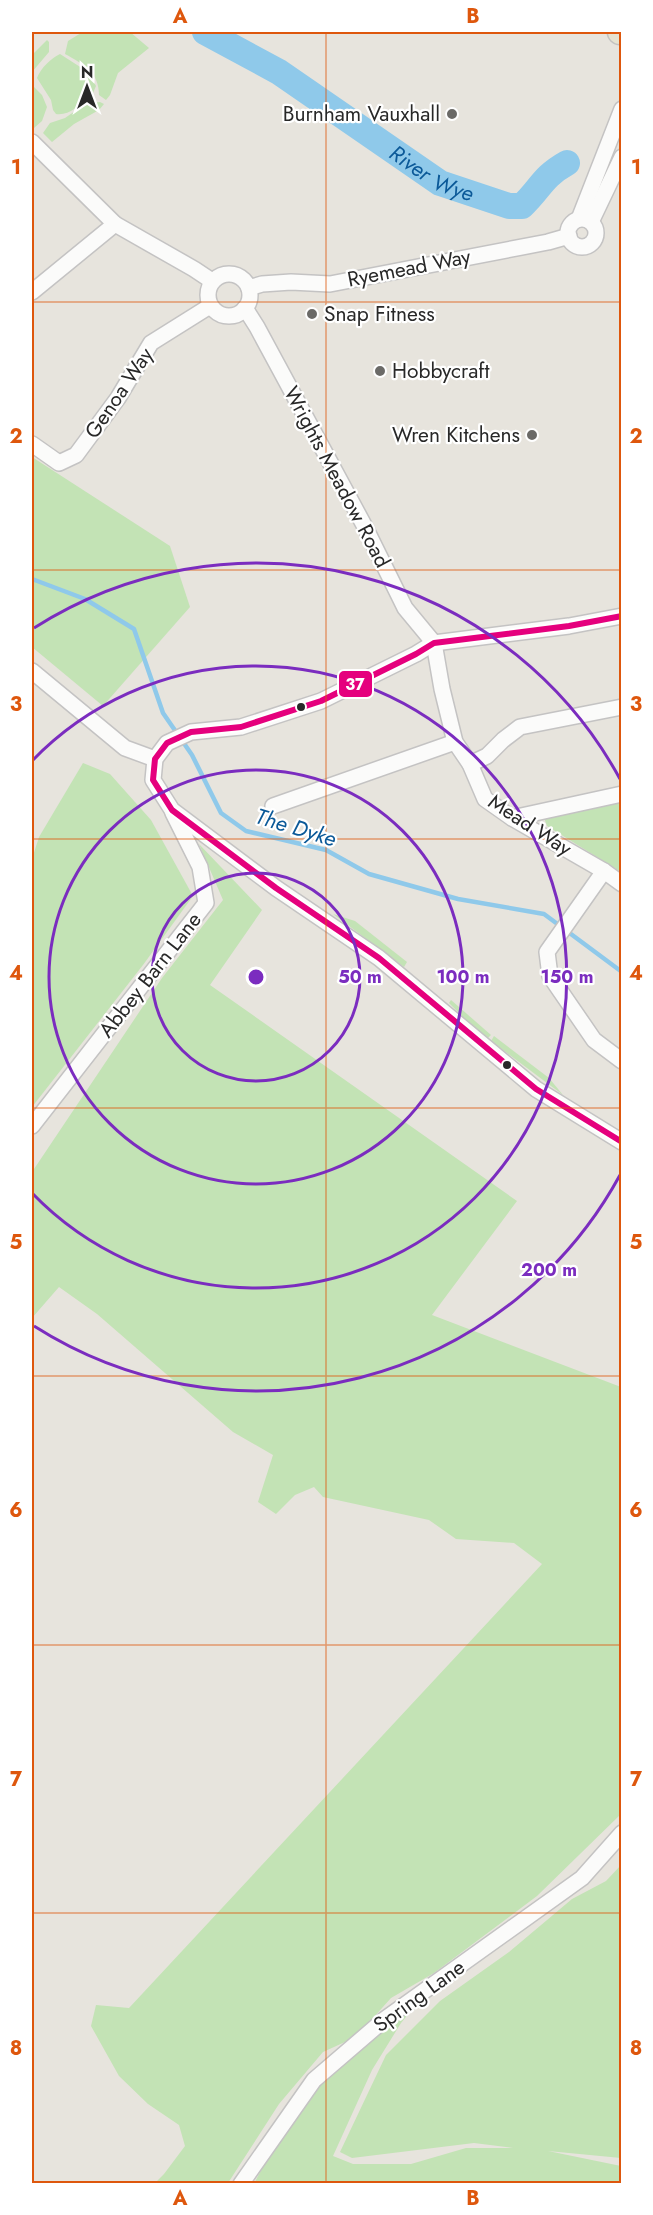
<svg xmlns="http://www.w3.org/2000/svg" width="653" height="2215" font-family="Jost,sans-serif">
  <style>
    .green { fill: #c3e3b5 }
    .lines { fill: none; stroke-linecap: round; stroke-linejoin: round }
    .stream { stroke: #8fc9ea; stroke-width: 4.5 }
    .river { stroke: #8fc9ea; stroke-width: 26 }
    .minor-casing { stroke: #c4c3c3; stroke-width: 18 }
    .primary-casing { stroke: #c3c2c0; stroke-width: 27 }
    .minor { stroke: #fbfbfa; stroke-width: 15 }
    .primary { stroke: #e6e3d1; stroke-width: 24 }
    .bus-1-casing { stroke: #fff; stroke-width: 10 }
    .bus-1 { stroke: #e5007d; stroke-width: 6 }
    .grid { fill: none; stroke: #de570d; stroke-width: 1.5; stroke-opacity: 0.55 }
    .ring { fill: none; stroke: #7b2cbf; stroke-width: 3 }
    .poi-dot { fill: #6b6a67; stroke: #fff; stroke-width: 2 }
    .bus-dot { fill: #282828; stroke: #fff; stroke-width: 2 }
    .labels { text-anchor: middle; stroke-width: 4.5; stroke-linejoin: round; paint-order: stroke }
    .poi-label { font-size: 21px; fill: #282828; stroke: #fff; text-anchor: end }
    .street-label { font-size: 21px; fill: #282828; stroke: #fff }
    .water-label { font-size: 22px; font-style: italic; fill: #0b5998; stroke: #fff }
    .centre { fill: #7b2cbf; stroke: #fff; stroke-width: 3 }
    .ring-label { font-size: 18px; text-anchor: middle; font-weight: bold; fill: #7b2cbf; stroke: #fff; stroke-width: 4.5; stroke-linejoin: round; paint-order: stroke }
    .line-badge { stroke: #fff; stroke-width: 2 }
    .badge-label { font-size: 16px; text-anchor: middle; font-weight: bold; fill: #fff }
    .neatline { fill: none; stroke: #de570d; stroke-width: 2 }
    .grid-label { font-size: 20px; text-anchor: middle; font-weight: bold; fill: #de570d }
  </style>
  <rect width="100%" height="100%" fill="#e7e4dd"/>
  <g class="green">
    <path d="M92,32H130L149,48L118,73L110,95L106,100L99,95C99,72 83,64 65,54L68,41L81,33Z"/>
    <path d="M47,40L49,42V52L32,72V55Z"/>
    <path d="M60,54L88,72L96,86L90,100C78,105 69,116 56,114L53,110L51,100L37,78C41,68 50,59 60,54Z"/>
    <path d="M32,85L42,95L47,107L42,121L34,128L32,125Z"/>
    <path d="M100,102L104,104L99,110L74,124L52,142L43,133L50,123L65,118L78,109L92,103Z"/>
    <path d="M32,457L170,546L190,607L103,706L32,647Z"/>
    <path d="M83,763L110,774L151,820L193,896L143,965L32,1107V859L39,837Z"/>
    <path d="M621,797V872L547,826L542,812Z"/>
    <path d="M199,844L262,910L210,985L517,1201L432,1315L621,1387V1814L537,1896L434,1973L391,1998L356,2037L323,2052L279,2104L228,2183H155L164,2174L185,2146L179,2125L148,2104L119,2076L91,2026L96,2005L129,2008L542,1564L514,1543L456,1539L429,1520L323,1497L314,1487L295,1495L276,1514L258,1502L273,1455L233,1432L97,1314L59,1287L32,1318V1172L162,978L223,900Z"/>
    <path d="M333,914L355,921L407,962L404,967Z"/>
    <path d="M451,1000L491,1035L486,1040L449,1003Z"/>
    <path d="M494,1036L549,1078L563,1095L491,1041Z"/>
    <path d="M621,1865V2158L548,2151L621,2166V2183L254,2184C272,2149 299,2104 326,2076C354,2048 386,2023 419,2001L401,2023L372,2070L333,2156L353,2164H411L466,2148H513L474,2143L352,2158L340,2152L386,2055L440,2001L509,1952L572,1899L606,1881Z"/>
  </g>
  <g class="lines">
    <path class="stream" d="M32,579L85,599L134,629L163,713L192,755L221,813L246,831L326,850L369,874L458,899L544,914L622,972"/>
    <path class="river" id="s1" d="M205,32L279,72L440,183L509,206H522C541,188 542,177 567,163"/>
    <defs>
      <g id="minor">
        <path d="M32,142L115,224L194,269L212,281"/>
        <path d="M579,219L622,109"/>
        <circle cx="582" cy="233" r="14"/>
        <path d="M591,222L622,157"/>
        <circle cx="229" cy="295" r="21"/>
        <path d="M249,288L262,284L291,282L330,284L548,242L569,236"/>
        <path d="M32,292L115,224"/>
        <path d="M245,308L257,327L365,527L405,608L434,643L442,689L455,742L470,764L485,799L512,818L604,871L622,884"/>
        <path d="M32,444L59,463L76,455L118,398L151,343L210,306"/>
        <path d="M622,616L569,626L434,643L416,654L321,701L241,727L191,732L167,743L155,759L153,780L172,810L276,888L379,958L536,1089L622,1142"/>
        <path d="M32,671L125,748L155,759"/>
        <path d="M470,764L487,756L503,740L520,727L622,707"/>
        <path d="M273,806L455,742"/>
        <path d="M512,818L622,794"/>
        <path d="M604,871L547,952L550,976L594,1040L622,1061"/>
        <path d="M32,1126L206,903L200,867L173,813"/>
        <path d="M241,2184L314,2080L385,2019L582,1878L622,1833"/>
      </g>
      <path id="primary" d="M620,32H622"/>
    </defs>
    <use href="#minor" class="minor-casing"/>
    <use href="#primary" class="primary-casing"/>
    <use href="#minor" class="minor"/>
    <use href="#primary" class="primary"/>
    <defs>
      <path id="bus-1" d="M622,616L569,626L434,643L416,654L321,701L241,727L191,732L167,743L155,759L153,780L172,810L276,888L379,958L536,1089L622,1142"/>
    </defs>
    <use href="#bus-1" class="bus-1-casing"/>
    <use href="#bus-1" class="bus-1"/>
  </g>
  <path class="grid" d="M326,32V2184M32,302H622M32,570H622M32,839H622M32,1108H622M32,1376H622M32,1645H622M32,1913H622"/>
  <g class="ring">
    <circle cx="256" cy="977" r="104"/>
    <circle cx="256" cy="977" r="207"/>
    <path d="M32 761A311 311 0 1 1 32 1193"/>
    <path d="M620 1175A414 414 0 0 1 34 1326M34 628A414 414 0 0 1 620 779"/>
  </g>
  <g class="poi-dot">
    <circle cx="452" cy="114" r="6"/>
    <circle cx="312" cy="314" r="6"/>
    <circle cx="380" cy="371" r="6"/>
    <circle cx="532" cy="435" r="6"/>
  </g>
  <g class="bus-dot">
    <circle cx="301" cy="707" r="5"/>
    <circle cx="507" cy="1065" r="5"/>
  </g>
  <g class="labels">
    <g class="poi-label">
      <text x="440" y="121">Burnham Vauxhall</text>
      <text x="324" y="321" text-anchor="start">Snap Fitness</text>
      <text x="392" y="378" text-anchor="start">Hobbycraft</text>
      <text x="520" y="442">Wren Kitchens</text>
    </g>
    <g class="street-label">
      <text transform="translate(409 268) rotate(-11)" y="7">Ryemead Way</text>
      <text transform="translate(119 393) rotate(-56)" y="7">Genoa Way</text>
      <text transform="translate(337 477) rotate(62)" y="7">Wrights Meadow Road</text>
      <text transform="translate(530 825) rotate(33)" y="7">Mead Way</text>
      <text transform="translate(150 975) rotate(-52)" y="7">Abbey Barn Lane</text>
      <text transform="translate(419 1996) rotate(-36)" y="7">Spring Lane</text>
    </g>
    <g class="water-label">
      <text dy="8" stroke="none"><textPath href="#s1" startOffset="268">River Wye</textPath></text>
      <text transform="translate(296 827) rotate(17)" y="8">The Dyke</text>
    </g>
  </g>
  <circle cx="256" cy="977" r="9" class="centre"/>
  <g class="ring-label">
    <text x="360" y="983">50 m</text>
    <text x="463" y="983">100 m</text>
    <text x="567" y="983">150 m</text>
    <text x="549" y="1276">200 m</text>
  </g>
  <rect class="line-badge" x="338" y="670" width="35" height="28" rx="6" fill="#e5007d"/>
  <g class="badge-label">
    <text x="355" y="690">37</text>
  </g>
  <rect width="653" height="2215" fill="none" stroke="#ffffff" stroke-width="66"/>
  <g transform="translate(87 87)" stroke="#ffffff" stroke-width="4.5" paint-order="stroke">
  <path d="M0-4.5L10 22L0 15L-10 22Z" fill="#282828"/>
  <text y="-9" font-size="16" font-weight="bold" text-anchor="middle" fill="#282828">N</text>
  </g>
  <rect x="33" y="33" width="587" height="2149" class="neatline"/>
  <g class="grid-label">
    <text x="180" y="23">A</text>
    <text x="473" y="23">B</text>
    <text x="16" y="174">1</text>
    <text x="636" y="174">1</text>
    <text x="16" y="443">2</text>
    <text x="636" y="443">2</text>
    <text x="16" y="711">3</text>
    <text x="636" y="711">3</text>
    <text x="16" y="980">4</text>
    <text x="636" y="980">4</text>
    <text x="16" y="1249">5</text>
    <text x="636" y="1249">5</text>
    <text x="16" y="1517">6</text>
    <text x="636" y="1517">6</text>
    <text x="16" y="1786">7</text>
    <text x="636" y="1786">7</text>
    <text x="16" y="2055">8</text>
    <text x="636" y="2055">8</text>
    <text x="180" y="2205">A</text>
    <text x="473" y="2205">B</text>
  </g>
</svg>
